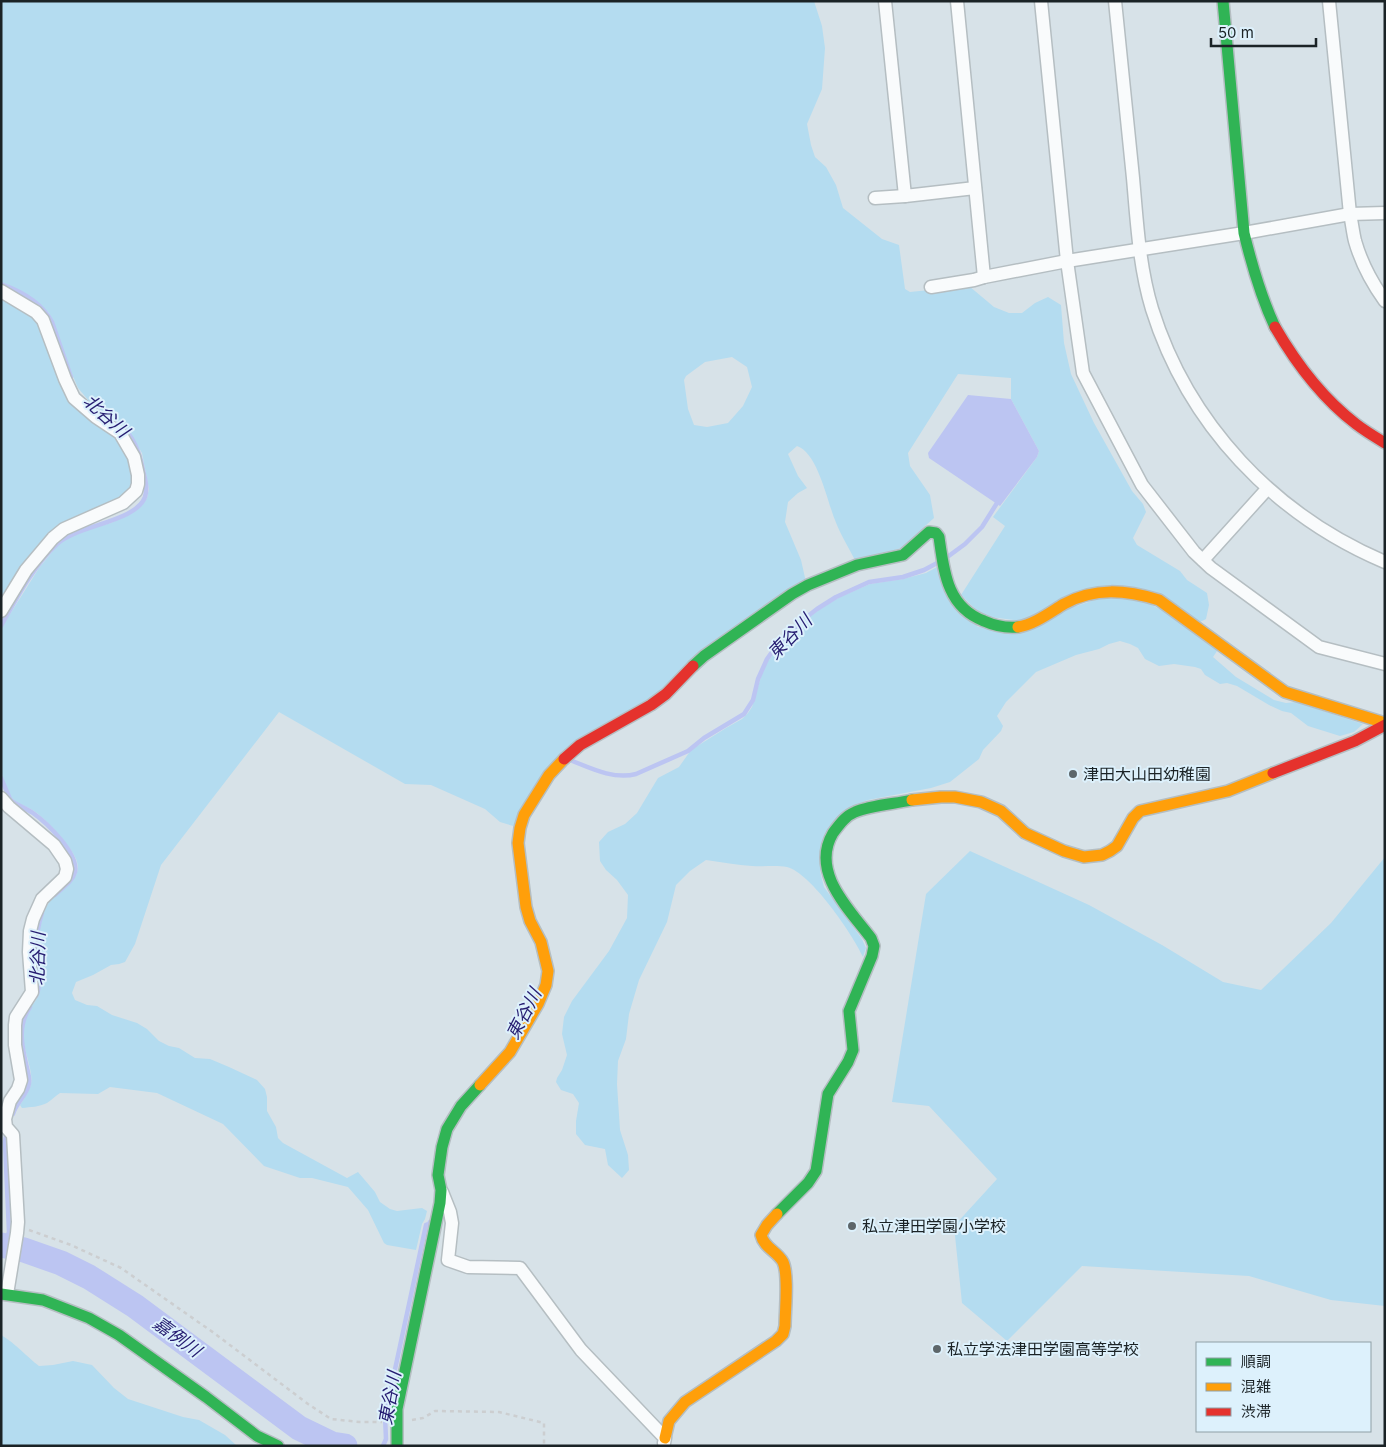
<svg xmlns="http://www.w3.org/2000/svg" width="1386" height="1447" font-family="Inter,'Noto Sans JP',sans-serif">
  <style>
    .green { fill: #b4dcf0; fill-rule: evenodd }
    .water { fill: #bcc5f2 }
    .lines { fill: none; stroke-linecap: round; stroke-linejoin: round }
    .stream { stroke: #bcc5f2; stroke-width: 4.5 }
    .river { stroke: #bcc5f2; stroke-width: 25 }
    .street-casing { stroke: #b5bec2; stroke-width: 15 }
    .fast-casing { stroke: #b5bec2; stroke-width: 14 }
    .slow-casing { stroke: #b5bec2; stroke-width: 14 }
    .jam-casing { stroke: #b5bec2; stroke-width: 14 }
    .path { stroke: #ccced0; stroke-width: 2.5; stroke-dasharray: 4 4; stroke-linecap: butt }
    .street { stroke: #f9fbfc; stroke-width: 12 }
    .fast { stroke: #30b455; stroke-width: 11 }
    .slow { stroke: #ff9f0a; stroke-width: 11 }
    .jam { stroke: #e5322d; stroke-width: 11 }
    .poi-dot { fill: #5d666a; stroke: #ddf1fc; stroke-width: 2 }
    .labels { text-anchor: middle; stroke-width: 4; stroke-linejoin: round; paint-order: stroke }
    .poi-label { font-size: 16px; fill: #1b2326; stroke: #ddf1fc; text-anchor: start }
    .water-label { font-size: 18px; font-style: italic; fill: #251c71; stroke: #ddf1fc }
  </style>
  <rect width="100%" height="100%" fill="#d7e2e8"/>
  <g class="green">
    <path d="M1,1H814L822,26L825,48L822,89L807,124L811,145L815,157L826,167L836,185L843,208L882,239L899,245L905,289L910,292L969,286L994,307L1009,313H1022L1035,303L1048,297L1061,305L1064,343L1071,374L1094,423L1132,491L1143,504L1146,512L1133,538L1137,545L1180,571L1187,580L1207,593L1209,605L1206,619L1200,622L1127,586L1023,621L982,616L961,595L1005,526L993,517L1037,457L1039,451L1011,399V378L958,374L908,453L910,466L930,495L934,518L924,527L911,545L856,562C849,548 840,534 835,520C827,501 818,453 797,446L788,454L798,476L807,488L798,493L788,502L785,522L801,560L806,582L662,694L593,734L513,826L500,822L485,809L431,785L405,784L279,712L161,865L135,944L125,962L119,964L111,965L93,975L76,982L72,993L75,1000L87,1005L97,1006L112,1015L137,1023L147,1029L159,1041L169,1046L179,1048L195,1058L210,1059L229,1067L257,1080L265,1089L267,1097V1111L276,1127L278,1138L283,1143L347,1178L358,1172L375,1192L380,1202L390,1209L397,1211L422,1208L427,1211L425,1219L422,1224L416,1250L387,1245L384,1243L368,1210L348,1187L312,1178H300L264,1166L223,1124L157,1093L110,1087L98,1094L60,1093C55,1096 52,1100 47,1103C39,1107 31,1107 22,1108L20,1105C24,1099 29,1092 31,1084C34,1069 21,1047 23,1028C24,1024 26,1018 27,1013C31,1005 39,999 40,990C42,973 36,955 39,937C40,926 42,914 48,904C57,890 85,881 76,859C71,846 46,819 34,811C27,806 17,804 11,797C6,790 4,780 1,772V629L5,622L39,568L57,546L69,537L90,529L111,523L128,515L142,505L147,498L149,489L142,453L129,432L89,401L78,388L64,355L54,322L49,313L29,296L9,285L1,282ZM732,357L747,367L752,387L743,406L728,423L707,427L694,425L688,409L684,380L686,376L705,362Z"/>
    <path d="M1,294L35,316L63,382L116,434L135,472L129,495L62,528L1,605Z"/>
    <path d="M937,567L978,627L1064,610L1104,597L1144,601L1165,612L1217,651L1213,657L1236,677L1274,700L1286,703L1296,702L1363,724L1354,732L1340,736L1308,726L1291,713L1282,711L1269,705L1237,686L1227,683L1220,684L1205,675L1201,669L1195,667L1174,664L1159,666L1145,659L1138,648L1130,644L1120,641L1109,644L1099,649L1076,655L1036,672L1006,702L997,716L1003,726L1001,731L983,750L979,759L950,782L931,788L868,800L849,808L820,871L824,887L862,939L866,948L863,957C853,935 811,873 787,867C776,865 763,867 752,866C737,865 722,862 706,860L690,871L676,885L667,922L639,980L629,1014L626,1039L618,1061L617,1084L620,1130L628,1155L629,1170L622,1178L608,1165L605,1149L585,1145L576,1134V1121L579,1103L573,1094L561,1090L556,1082L557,1078L562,1070L567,1055L562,1034L564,1017L572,1001L609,951L627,918L628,895L617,880L606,870L600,861L599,842L608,832L625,824L637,813L658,778L679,767L691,750L726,728L742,719L748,713L752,707L763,670L768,661L779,647L804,621L820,609L840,597L870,584L903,579L926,573Z"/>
    <path d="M970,851L1089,905L1162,945L1223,982L1261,990L1331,923L1385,857V1306L1331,1300L1249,1276L1082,1266L1007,1341L962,1303L954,1226L997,1179L929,1106L892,1102L926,894Z"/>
    <path d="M1,1335C15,1343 26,1356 39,1366L53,1365L73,1361L92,1365L114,1388L128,1399L183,1417L199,1420L225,1435L237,1446H1Z"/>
  </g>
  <path class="water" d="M968,395L1011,399L1039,451L1037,457L1000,506L929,458L928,453Z"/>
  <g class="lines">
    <g class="stream">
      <path d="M1,284C21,291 42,303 52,322L71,377"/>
      <path d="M946,558L965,544L982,527L997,503"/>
      <path d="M1,626C16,599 34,565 57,544C77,525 136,522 145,497C148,488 145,479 143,470C140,454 135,438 122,427"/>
      <path d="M570,760C590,768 614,780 636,774L688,751L704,738L744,714L753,700L758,679L767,659L777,645L804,619L817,609L836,597L869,582L903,577L924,570L939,562"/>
      <path d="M1,778L10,799L13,802C20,806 27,809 33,813C47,823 79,854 75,872C73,881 62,888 55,895"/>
      <path d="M36,996C43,982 35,967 35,952C36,939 38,925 42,913"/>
      <path d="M13,1114C16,1103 28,1094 29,1083C30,1078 28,1073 27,1068C22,1047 17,1026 30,1007"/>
      <path d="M5,1245L9,1232L5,1142L6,1136"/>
      <path d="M383,1446L386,1439L385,1416L426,1225L429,1224L430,1222"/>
    </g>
    <path class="river" d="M1,1245L24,1250L61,1263L89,1277L135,1306L299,1428L332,1444L345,1446"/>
    <defs>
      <g id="street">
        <path d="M885,1L905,196L975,188"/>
        <path d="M957,1L984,277"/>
        <path d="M1041,1L1067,261L1083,373L1142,485L1194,552L1211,568L1319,647L1385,664"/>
        <path d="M1115,1C1121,60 1127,119 1133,178C1137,222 1139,266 1152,309C1188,424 1274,515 1385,562"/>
        <path d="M1329,1L1350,214C1352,223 1353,233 1355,241C1361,262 1372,283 1385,301"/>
        <path d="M875,198L905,196"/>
        <path d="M931,287L974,280L984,277L1067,261L1244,233L1350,214L1385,213"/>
        <path d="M1,291L36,312L43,320L65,379L74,398L96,417L120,433L134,457L138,475V484L136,491L123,503L64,529L53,538L26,570L1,611"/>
        <path d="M1203,560L1267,489"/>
        <path d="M1,798L9,807L54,845L65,861L67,869L65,877L42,899L33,919L30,931L29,952L32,992L16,1017L15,1025V1045L21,1080L18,1089L10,1101L5,1119L6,1127L13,1135L18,1222L17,1233L7,1294"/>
        <path d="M442,1192L450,1212L452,1223L448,1260L468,1267L520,1268L581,1350L665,1438L664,1443"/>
      </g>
      <g id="fast">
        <path d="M1223,1L1244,233C1252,266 1261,297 1275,327"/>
        <path d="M693,666L704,656L792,594L808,585L857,565L903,555L929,532L936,533L939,537C944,572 947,607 984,621C995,626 1006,628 1018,627"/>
        <path d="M777,1214L808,1183L816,1171L828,1094L848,1062L853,1050L849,1011L872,956L874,946L871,938C849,909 810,872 833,833C839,825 845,816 855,812C871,805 894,804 912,800"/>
        <path d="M1,1294L43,1300L89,1318L119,1335L206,1397L257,1436L278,1446"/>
        <path d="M397,1446V1409L440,1203L441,1190L438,1175L442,1147L447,1129L461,1106L480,1085"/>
      </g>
      <g id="slow">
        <path d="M1018,627C1035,624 1049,613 1064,604C1095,587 1126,590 1159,600L1285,692L1385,723"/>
        <path d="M912,800L941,797H955L981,802L1001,811L1025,833L1064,851L1084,857L1102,855L1110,851L1117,846L1133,818L1140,811L1228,791L1273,773"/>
        <path d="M480,1085L510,1052L538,1004L546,985L548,971L541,942L530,921L526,907L518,843L520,828L524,815L549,775L564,759"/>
        <path d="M665,1438L669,1421L685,1402L776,1341L783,1334L785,1326C785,1311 789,1275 783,1262C777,1251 764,1248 761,1235L767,1225L777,1214"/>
      </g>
      <g id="jam">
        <path d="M1275,327C1297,365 1322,398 1356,424C1365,431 1375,437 1385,443"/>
        <path d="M564,759L580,745L651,705L666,694L693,666"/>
        <path d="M1273,773L1355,741L1385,725"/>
      </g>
    </defs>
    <use href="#street" class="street-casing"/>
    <use href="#fast" class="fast-casing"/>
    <use href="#slow" class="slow-casing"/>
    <use href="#jam" class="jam-casing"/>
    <g class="path">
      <path d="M29,1230L71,1245L121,1268L214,1333L308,1404L331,1419L360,1422H382"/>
      <path d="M412,1420L423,1418L435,1411L499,1412L544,1423V1446"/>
    </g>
    <use href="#street" class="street"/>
    <use href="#fast" class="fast"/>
    <use href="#slow" class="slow"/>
    <use href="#jam" class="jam"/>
  </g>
  <g class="poi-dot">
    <circle cx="1073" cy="774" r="5"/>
    <circle cx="852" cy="1226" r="5"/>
    <circle cx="937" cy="1349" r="5"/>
  </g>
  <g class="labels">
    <g class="poi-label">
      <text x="1083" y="780">津田大山田幼稚園</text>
      <text x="862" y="1232">私立津田学園小学校</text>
      <text x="947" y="1355">私立学法津田学園高等学校</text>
    </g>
    <g class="water-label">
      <text transform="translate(106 416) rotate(42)" y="6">北谷川</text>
      <text transform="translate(790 637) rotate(-46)" y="6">東谷川</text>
      <text transform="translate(38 959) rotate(-89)" y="6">北谷川</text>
      <text transform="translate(524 1014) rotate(-63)" y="6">東谷川</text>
      <text transform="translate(177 1337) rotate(36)" y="6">嘉例川</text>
      <text transform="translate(390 1398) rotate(-80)" y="6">東谷川</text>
    </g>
  </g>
  <rect width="1386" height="1447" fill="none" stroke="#1b2326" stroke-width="5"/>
  <rect x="1196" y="1342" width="175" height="90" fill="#ddf1fc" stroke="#8f9fa6"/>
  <rect x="1206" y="1358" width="25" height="8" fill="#30b455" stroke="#8f9fa6"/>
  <text x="1241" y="1367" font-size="15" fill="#1b2326">順調</text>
  <rect x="1206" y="1383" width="25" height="8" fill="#ff9f0a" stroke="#8f9fa6"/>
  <text x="1241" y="1392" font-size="15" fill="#1b2326">混雑</text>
  <rect x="1206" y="1408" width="25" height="8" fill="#e5322d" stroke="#8f9fa6"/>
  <text x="1241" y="1417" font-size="15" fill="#1b2326">渋滞</text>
  <path d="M1211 38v8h105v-8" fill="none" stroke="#1b2326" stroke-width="2.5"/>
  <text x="1218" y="38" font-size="15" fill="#1b2326" stroke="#ddf1fc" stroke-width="4" paint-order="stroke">50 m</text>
</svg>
